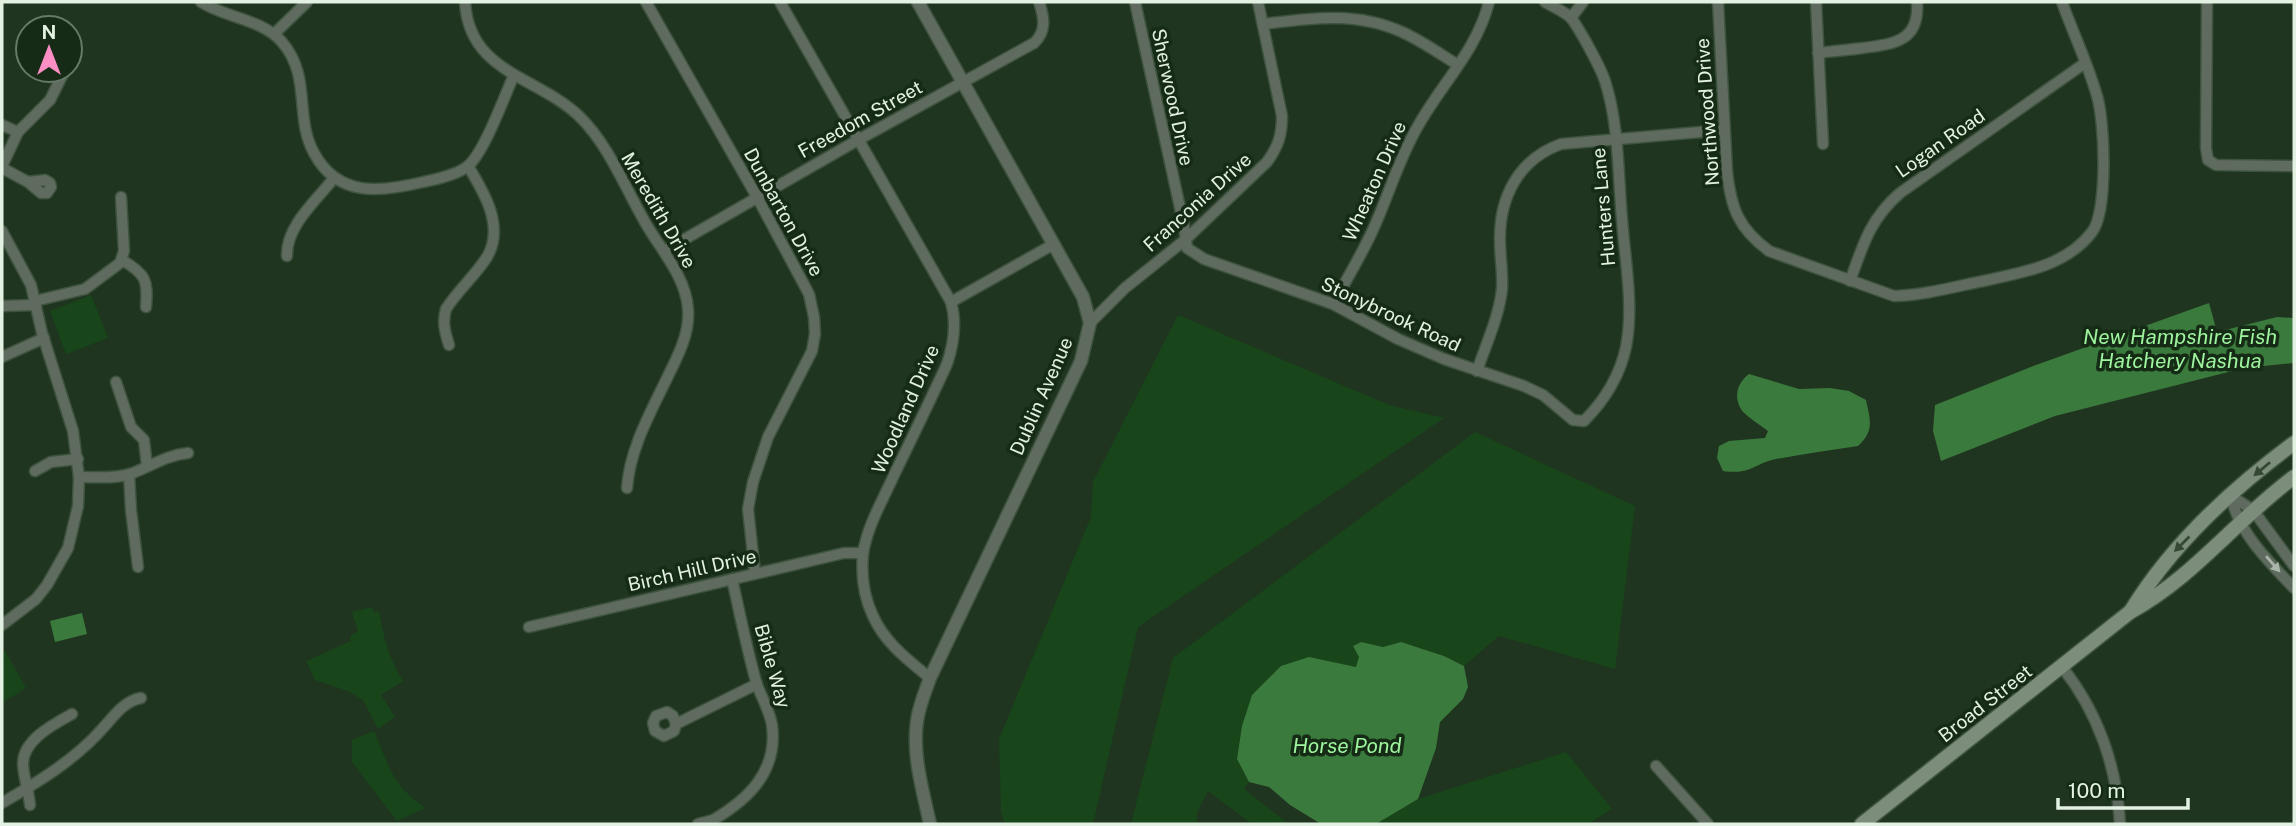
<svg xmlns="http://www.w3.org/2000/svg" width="2296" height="826" font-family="'Public Sans',sans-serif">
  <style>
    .green { fill: #18451a }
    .water { fill: #3b7a3d }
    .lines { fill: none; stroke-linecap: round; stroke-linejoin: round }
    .minor-casing { stroke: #3e533e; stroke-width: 13 }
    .tertiary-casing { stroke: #3e533e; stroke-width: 15 }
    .secondary-casing { stroke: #3e533e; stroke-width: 17 }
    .minor { stroke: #606b60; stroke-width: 10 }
    .tertiary { stroke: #606b60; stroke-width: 12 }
    .secondary { stroke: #7c8d7b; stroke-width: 14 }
    .oneway { fill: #344834 }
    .oneway2 { fill: #a8b5a8 }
    .labels { text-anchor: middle; stroke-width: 7; stroke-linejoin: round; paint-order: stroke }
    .street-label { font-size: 19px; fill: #e3f1e3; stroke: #152b15 }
    .water-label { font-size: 21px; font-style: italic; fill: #9ef49e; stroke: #152b15 }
  </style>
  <rect width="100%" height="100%" fill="#1f351f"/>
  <g class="green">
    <path d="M91,295L108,338L66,354L50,311Z"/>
    <path d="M1178,315L1389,405L1444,418L1138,627L1093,824H1005L1001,812L999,739L1091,517L1093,482Z"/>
    <path d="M1475,432L1635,506L1615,669L1499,636L1464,666L1444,656L1401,642L1383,647L1361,642L1353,646L1359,657L1357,667L1336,664L1242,726L1237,759L1249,782L1244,789L1286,822L1285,824H1252L1208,791L1197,812V824H1131L1173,658Z"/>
    <path d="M372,607L374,612L379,611C384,639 388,656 403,681L381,695L395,717L378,729L363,700L348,691L315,680L306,661L351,641L350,636L358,631L352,612Z"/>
    <path d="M5,651L26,688L2,703V652Z"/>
    <path d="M374,731C389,766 392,786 426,808L397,821L352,762V740Z"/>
    <path d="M1566,752L1612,809L1588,824H1376L1418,799Z"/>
  </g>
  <g class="water">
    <path d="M2209,303L2217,332L2277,317L2294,318V363L2244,368L2055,416L1941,461L1933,431L1935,405L2036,365Z"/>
    <path d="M1749,374L1799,389L1830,388L1849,391L1866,400C1870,420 1875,430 1858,446C1831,450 1803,454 1776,459C1753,464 1751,475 1723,471L1717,458L1719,446L1729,441L1765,438L1768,431C1762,426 1744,415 1741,409C1733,396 1738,382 1749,374Z"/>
    <path d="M82,613L87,634L55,642L50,621Z"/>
    <path d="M1361,642L1383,647L1401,642L1444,656L1464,666L1468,687L1463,699L1440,722L1436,748L1418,799L1376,824H1321L1290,805L1269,787L1249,782L1237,759L1242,726L1252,695L1281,666L1309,657L1356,667L1359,657L1353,646Z"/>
  </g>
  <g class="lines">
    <defs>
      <g id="minor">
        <path d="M201,2C226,18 262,19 282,42C312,77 294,117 314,153C338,198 381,192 423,182C436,179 457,175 468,166C485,151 504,97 514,75"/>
        <path d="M465,2C469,73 537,76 579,116C609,145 625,188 646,224C661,250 686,277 688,309C690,332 679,354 669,374C652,410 630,447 627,488"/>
        <path d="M646,2L757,197L809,294L814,317L815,334L812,351L768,437L753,482L748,509L755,573"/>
        <path d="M780,2L951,302C957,323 954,343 947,364C930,401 912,438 894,475C883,500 867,526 863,554C861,575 864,597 873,616C885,643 908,660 930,678"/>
        <path d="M1135,2L1184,226L1187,248L1204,259L1333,304L1398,339L1444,359L1524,386L1543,395L1573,420L1584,421C1604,401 1620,375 1626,347C1634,306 1625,260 1622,219C1618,174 1619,124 1605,81C1600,66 1581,32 1572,19C1566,12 1553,7 1545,2"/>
        <path d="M1718,2L1727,171C1731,208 1738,228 1769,251L1894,296C1926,295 1957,286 1988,280C2025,272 2067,265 2092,232C2108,212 2105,122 2097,96C2088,64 2073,33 2062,2"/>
        <path d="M1816,2L1823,144"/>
        <path d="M2207,2L2206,148L2208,160L2216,165L2294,166"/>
        <path d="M1571,18L1583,2"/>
        <path d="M1263,24C1310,18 1357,11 1402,32C1422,41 1440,54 1458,65"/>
        <path d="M274,34L307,2"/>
        <path d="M1818,53C1833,51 1848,50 1863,48C1894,44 1920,41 1917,2"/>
        <path d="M70,59L71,56"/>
        <path d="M2,125L18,132"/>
        <path d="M2,166L18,132L50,100L65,70"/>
        <path d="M2,168L28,182L41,193H47L51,187L50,183L45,180L28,182"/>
        <path d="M2,231L31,285L42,333L73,431L79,477L78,506L68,548L47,585L36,599L2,625"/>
        <path d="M664,251L858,140L1034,43C1047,31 1044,17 1039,2"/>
        <path d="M287,256C286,226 316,201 334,178"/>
        <path d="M122,260C146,274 148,280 146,307"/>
        <path d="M1850,281C1863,245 1870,219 1900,193L2085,63"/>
        <path d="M35,301L85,289L120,263L124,251L121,197"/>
        <path d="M951,302L1054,244"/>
        <path d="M1333,304C1346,281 1360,257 1371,234C1388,198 1398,160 1418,126C1442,83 1477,50 1489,2"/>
        <path d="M2,306L36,305"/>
        <path d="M1090,323L1125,288L1185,240L1267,162C1278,147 1282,135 1282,116L1258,2"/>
        <path d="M449,345C445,332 442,322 446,309C458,290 475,276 487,257C505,227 484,192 468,166"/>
        <path d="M2,357L44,338"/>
        <path d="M1477,371C1486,344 1499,317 1502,289C1503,273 1500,257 1500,241C1499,197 1519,159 1561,144L1724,130"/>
        <path d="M116,382L131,427L144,440L147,466"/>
        <path d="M35,471L51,462L78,459"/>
        <path d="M129,474L131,510L138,567"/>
        <path d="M79,477C96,477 114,479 130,474C150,467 166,455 188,453"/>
        <path d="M2231,496C2238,532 2269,562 2294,588"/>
        <path d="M2231,496L2253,510L2294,566"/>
        <path d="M529,627L844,553H863"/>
        <path d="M2062,667C2098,712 2117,767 2120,824"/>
        <path d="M676,724L674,731L664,736L655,731L653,723L656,716L667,712L673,716L676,724L757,684"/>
        <path d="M1656,766L1708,824"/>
        <path d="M2,803C38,782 75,760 103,728C114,716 124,701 141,698"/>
        <path d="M30,805C29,792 24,779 23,765C22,740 54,724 72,714"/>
        <path d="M698,824C703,822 708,822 713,820C749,799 778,771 772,725C770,712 762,698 757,685C747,650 740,614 732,579"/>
      </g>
      <path id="tertiary" d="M918,2L1083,297L1090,323L1081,361L930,678C925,692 919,706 917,721C912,755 923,791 930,824"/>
      <g id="secondary">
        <path d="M2131,611C2171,545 2232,489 2294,443"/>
        <path d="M1862,824L2130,612C2193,578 2237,519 2294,477"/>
      </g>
    </defs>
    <use href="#minor" class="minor-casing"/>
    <use href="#tertiary" class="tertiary-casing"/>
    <use href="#secondary" class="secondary-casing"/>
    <use href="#minor" class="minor"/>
    <use href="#tertiary" class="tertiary"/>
    <use href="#secondary" class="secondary"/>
  </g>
  <defs><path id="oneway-solid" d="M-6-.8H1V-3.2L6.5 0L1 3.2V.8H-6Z" transform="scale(1.75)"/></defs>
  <g class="oneway">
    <use href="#oneway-solid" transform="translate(2262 469) rotate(140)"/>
    <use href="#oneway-solid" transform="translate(2182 544) rotate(135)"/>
  </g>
  <use class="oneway2" href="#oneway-solid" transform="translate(2273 564) rotate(49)"/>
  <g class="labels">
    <g class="street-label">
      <text transform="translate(1173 97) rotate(78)" y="7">Sherwood Drive</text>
      <text transform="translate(1707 112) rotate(-94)" y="7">Northwood Drive</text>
      <text transform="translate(860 119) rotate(-29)" y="7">Freedom Street</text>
      <text transform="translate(1940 143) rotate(-35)" y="7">Logan Road</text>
      <text transform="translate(1374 181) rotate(-66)" y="7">Wheaton Drive</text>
      <text transform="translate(1197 202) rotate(-42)" y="7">Franconia Drive</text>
      <text transform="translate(1603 207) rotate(-95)" y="7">Hunters Lane</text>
      <text transform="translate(659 210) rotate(60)" y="7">Meredith Drive</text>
      <text transform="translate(784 212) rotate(61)" y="7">Dunbarton Drive</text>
      <text transform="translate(1391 314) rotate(25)" y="7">Stonybrook Road</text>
      <text transform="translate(1041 396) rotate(-66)" y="7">Dublin Avenue</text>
      <text transform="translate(905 409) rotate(-66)" y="7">Woodland Drive</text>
      <text transform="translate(692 570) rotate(-13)" y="7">Birch Hill Drive</text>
      <text transform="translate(773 666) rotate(74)" y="7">Bible Way</text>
      <text transform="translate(1985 703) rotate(-38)" y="7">Broad Street</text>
    </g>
    <g class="water-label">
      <text x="2180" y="344">New Hampshire Fish<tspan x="2180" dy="24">Hatchery Nashua</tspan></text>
      <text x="1347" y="753">Horse Pond</text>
    </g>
  </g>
  <rect width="2296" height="826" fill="none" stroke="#e3f1e3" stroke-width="7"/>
  <g transform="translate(49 49)"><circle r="33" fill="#152b15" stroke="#677a67" stroke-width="2"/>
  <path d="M0-5L12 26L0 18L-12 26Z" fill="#fb8fc4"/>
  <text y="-10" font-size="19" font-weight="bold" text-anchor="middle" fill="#e3f1e3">N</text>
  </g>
  <path d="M2058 798v10h130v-10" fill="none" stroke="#e3f1e3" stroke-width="3.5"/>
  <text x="2068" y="798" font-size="21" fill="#e3f1e3" stroke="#152b15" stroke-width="5" paint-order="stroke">100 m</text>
</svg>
